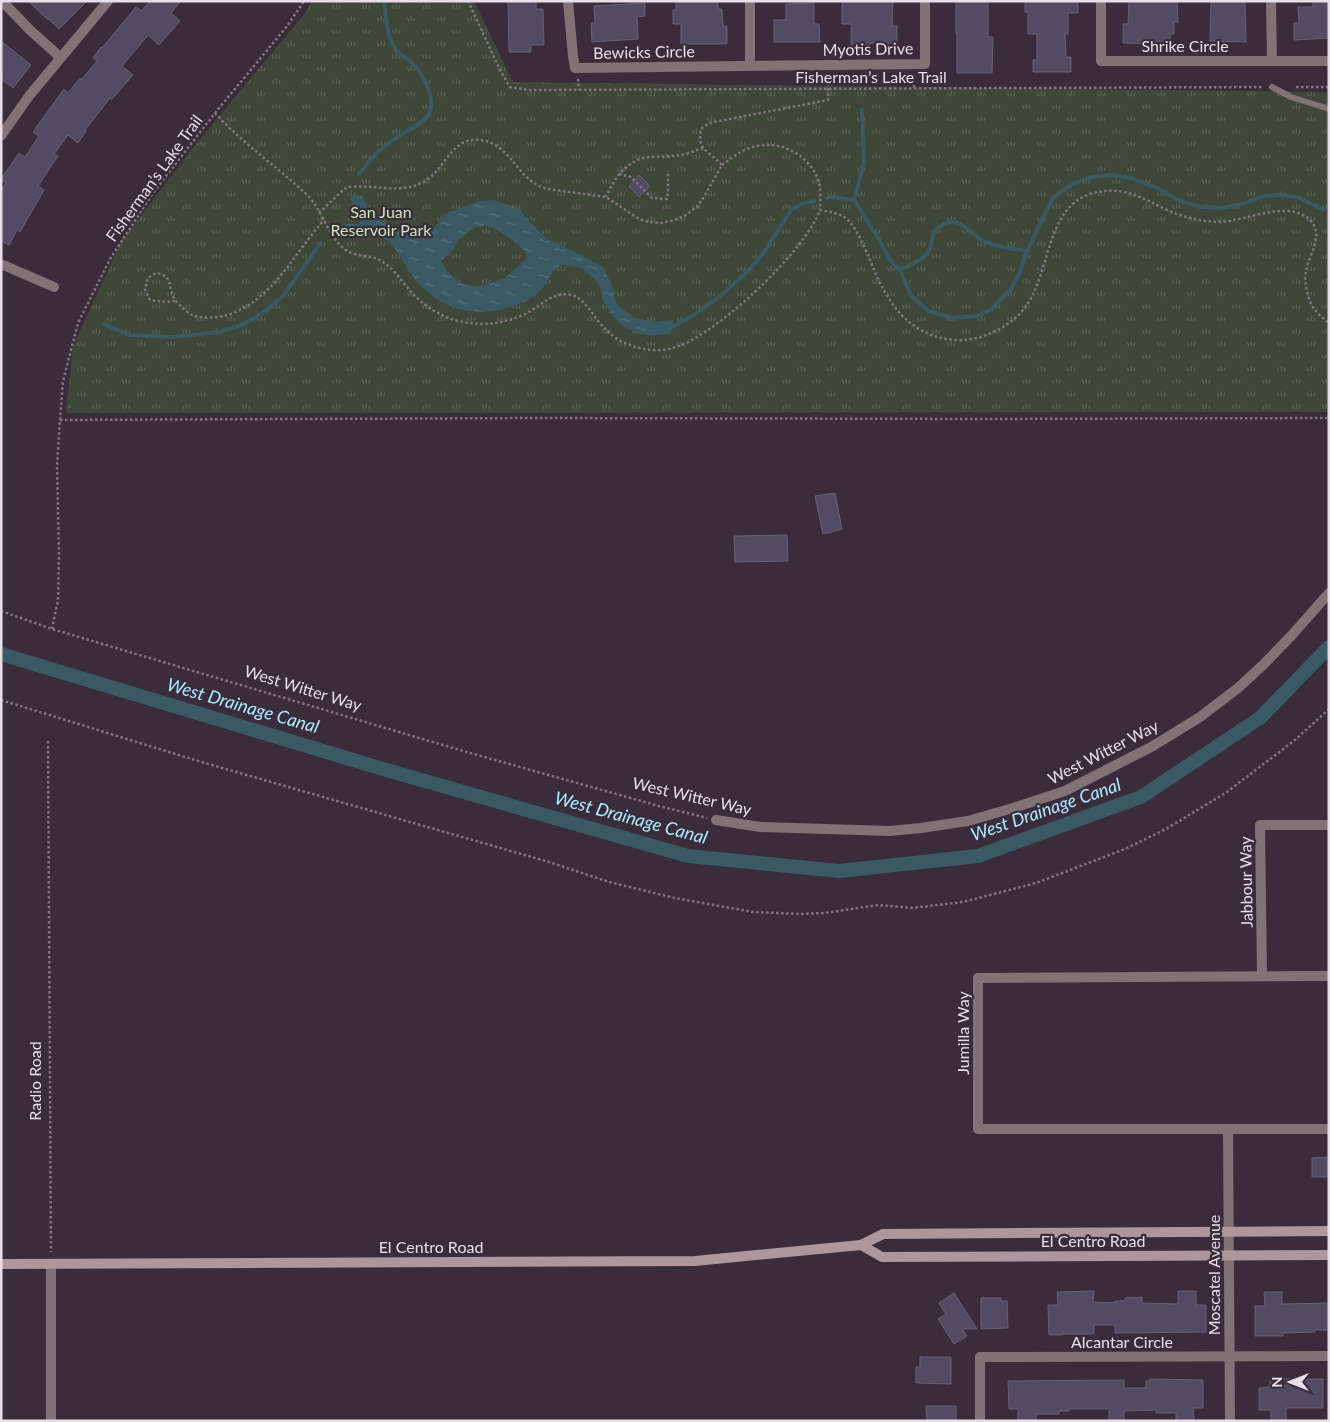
<svg xmlns="http://www.w3.org/2000/svg" width="1330" height="1422" font-family="Lato,sans-serif">
  <style>
    .grass { fill: url(#grass-tufts) }
    .pitch { fill: #3e4738 }
    .water { fill: url(#water-ripples); fill-rule: evenodd }
    .lines { fill: none; stroke-linecap: round; stroke-linejoin: round }
    .stream { stroke: #395a64; stroke-width: 4 }
    .canal { stroke: #395a64; stroke-width: 14 }
    .building { fill: #534b63; stroke: #676074 }
    .path { stroke: #817581; stroke-width: 2.5; stroke-dasharray: 2.5 2.5; stroke-linecap: butt }
    .service { stroke: #817275; stroke-width: 6 }
    .minor { stroke: #817275; stroke-width: 10 }
    .secondary { stroke: #ad969c; stroke-width: 10 }
    .labels { text-anchor: middle; stroke-width: 4.5; stroke-linejoin: round; paint-order: stroke }
    .street-label { font-size: 16px; fill: #e8dee8; stroke: #3a2c3a }
    .park-label { font-size: 16px; fill: #c9e7b7; stroke: #3a2c3a }
    .water-label { font-size: 18px; font-style: italic; fill: #a9ecff; stroke: #3a2c3a }
  </style>
  <defs>
    <pattern id="grass-tufts" width="24" height="20" patternUnits="userSpaceOnUse" patternTransform="scale(1.25)"><rect width="24" height="20" fill="#3e4738"/><path d="M3 7l-1-3M5 7V3M7 7l1-3M15 17l-1-3M17 17v-4M19 17l1-3" fill="none" stroke="#5a6155"/></pattern>
    <pattern id="water-ripples" width="26" height="14" patternUnits="userSpaceOnUse" patternTransform="scale(1.25)"><rect width="26" height="14" fill="#395a64"/><path d="M2 4q2-2 4 0t4 0M15 11q2-2 4 0t4 0" fill="none" stroke="#56717a"/></pattern>
  </defs>
  <rect width="100%" height="100%" fill="#3a2c3a"/>
  <path class="grass" d="M312,1H474L513,82L1329,92V412L66,413L73,346L121,242L195,145L306,12Z"/>
  <path class="pitch" d="M679,174L680,189H657V175Z"/>
  <path class="water" d="M354,195L362,196C365,201 368,208 372,213C381,221 412,240 424,236C434,233 435,224 443,218L444,214L480,201L494,200L521,210L524,216L547,239L573,251L603,267L615,292L614,298L618,306L635,318L656,322L673,320L671,333C640,340 619,330 604,302C601,297 602,291 600,287C597,281 586,271 580,268C574,266 567,266 561,265C551,271 551,276 545,285C541,290 533,297 527,301C523,303 517,304 513,306C473,320 437,309 411,274C401,260 396,245 381,236C373,231 359,232 350,232L345,236L341,235L339,227L346,224H359L362,218L357,214L350,198ZM486,226C502,231 516,241 527,254L526,259L505,278L487,284L479,286L462,284L446,270L441,261L454,249L457,241L468,232L477,227Z"/>
  <g class="lines">
    <g class="stream">
      <path d="M862,110L864,162L854,200L880,241L889,259L900,270L911,296L929,311L953,318L977,316L992,309L1010,290L1019,274L1027,251L1053,198L1063,190L1075,183L1092,177L1113,175L1131,178L1157,188L1180,201L1200,207L1223,208L1243,204L1263,196L1280,195L1297,197L1324,210"/>
      <path d="M359,174C368,162 379,150 391,141C399,135 422,124 427,117C439,103 423,72 411,62C406,58 400,55 396,50C386,35 386,18 384,1"/>
      <path d="M827,198L831,197L854,200"/>
      <path d="M900,270C908,266 921,261 927,254C934,246 929,234 939,227C960,212 969,235 985,242C999,247 1013,249 1027,251"/>
      <path d="M104,324L129,335L173,337L220,332L244,324L264,312L283,296L320,244"/>
      <path d="M672,327L694,315L725,292L749,270L763,254L791,210L802,204L814,201"/>
    </g>
    <path class="canal" d="M1,654L383,769L688,856L839,871L978,856L1141,797L1260,718L1329,647"/>
  </g>
  <g class="building">
    <path d="M28,1H87L59,29L49,19L48,20Z"/>
    <path d="M150,1H181L171,13L180,21L159,45L148,35L122,66L133,75L112,99L110,98L85,130L86,131L78,143L68,135L54,154L58,156L38,186L44,190L20,232L17,230L9,245L1,241V191L6,183L1,179L19,153L25,157L39,136L33,132L64,89L68,93L80,78L81,80L97,61L93,58L101,47L102,48L136,7L141,11Z"/>
    <path d="M508,1H536V9H543L544,45H531V52H509Z"/>
    <path d="M676,1H718V9H722L723,26H727V44H681V24H673V10H676Z"/>
    <path d="M842,1H893L892,26H897V43H870V45H851V24H842Z"/>
    <path d="M956,1H988V37H993L992,73H957V33H956Z"/>
    <path d="M1025,1H1078V13H1068V34H1065L1066,57H1071V72H1033V60H1037V34H1028V12H1025Z"/>
    <path d="M1129,1H1177L1178,22H1174V34H1170V44L1123,43V24H1128Z"/>
    <path d="M1211,1H1245L1246,42L1210,41Z"/>
    <path d="M1313,1H1329V38L1294,40V23H1299L1298,7H1313Z"/>
    <path d="M645,3V16L637,17L638,39L592,42L591,23H595L594,6Z"/>
    <path d="M814,3V24H819L820,42H774V20H786V4Z"/>
    <path d="M1,41L31,65L13,88L1,79Z"/>
    <path d="M639,175L650,186L639,197L629,186Z"/>
    <path d="M835,493L842,529L823,534L815,496Z"/>
    <path d="M787,535L788,561L735,562L734,536Z"/>
    <path d="M1329,1157V1177H1312V1158Z"/>
    <path d="M1094,1291L1093,1302L1115,1303V1301H1125V1298L1142,1297V1303L1178,1304V1291H1196V1305H1206V1332L1115,1333V1325H1094V1334H1063V1335H1049L1048,1305H1058L1057,1292Z"/>
    <path d="M1264,1292H1282V1304L1329,1303V1330H1315V1332L1283,1333V1336H1255V1306H1265Z"/>
    <path d="M954,1293L977,1329H962L967,1336L954,1344L938,1319L946,1314L939,1303Z"/>
    <path d="M981,1298H1001V1301H1007L1008,1328L981,1329Z"/>
    <path d="M920,1357H951V1384L916,1383V1367H920Z"/>
    <path d="M1150,1379L1203,1380V1408H1193L1194,1421H1176V1413H1156V1410L1124,1411V1421H1109V1409H1069V1411H1059V1414H1036V1421H1018V1409H1009L1008,1381L1124,1380V1388H1146V1381H1150Z"/>
    <path d="M1270,1379H1323V1408H1286V1421H1271V1410H1259V1388L1270,1387Z"/>
    <path d="M926,1406H956V1421H927Z"/>
  </g>
  <g class="lines">
    <g class="path">
      <path d="M468,1L500,70L510,87L528,90L1263,87"/>
      <path d="M914,75V88"/>
      <path d="M578,79L579,90"/>
      <path d="M1296,87H1329"/>
      <path d="M215,113C243,144 278,167 308,196C323,211 328,238 346,250C357,258 372,254 383,262C395,270 403,283 412,293C427,309 448,321 470,323C488,326 506,322 523,315C539,308 553,290 572,295C586,299 594,318 604,328C611,335 620,342 630,345C645,351 664,352 679,346C721,330 805,251 820,210C830,212 840,213 848,220C858,230 864,247 870,260C886,301 908,337 956,340C970,341 984,337 997,330C1008,325 1019,316 1026,306C1050,274 1046,208 1090,194C1122,184 1142,198 1169,211C1186,218 1203,222 1221,222C1246,221 1288,199 1310,220C1324,234 1310,254 1306,270C1304,282 1307,300 1315,310C1319,315 1324,319 1329,323"/>
      <path d="M703,148L700,141L701,129L709,123L828,100V77"/>
      <path d="M722,165C732,158 741,150 753,147C780,139 810,155 819,182C821,191 820,201 820,210"/>
      <path d="M619,174L631,177L652,198L667,199L668,192V171"/>
      <path d="M319,213L344,189L349,187C374,184 401,195 425,181C448,167 453,130 489,142C508,149 516,169 531,181C536,185 542,187 548,189L606,197L639,219L649,222L661,223L675,220L686,215L697,207L705,195L722,165L703,148C696,150 688,154 681,155C670,157 660,156 649,157C626,160 615,178 606,197"/>
      <path d="M175,301L166,302L150,300L145,289L148,278L156,273C176,276 166,289 176,301C179,305 186,311 190,314C199,319 214,318 224,316C272,303 293,254 324,220"/>
      <path d="M60,420L537,418L987,419L1329,418"/>
      <path d="M1,611L52,629L463,751L659,806L707,818"/>
      <path d="M52,629L58,600L59,555L57,466L60,420L63,381L78,323L110,259L153,193L215,113L288,25L304,1"/>
      <path d="M1,700L198,761L549,862L609,882L675,898L753,912L801,914L825,913L878,905L912,908L963,902L1036,883L1125,849L1166,829L1227,792L1295,740L1329,709"/>
      <path d="M48,741L51,1252"/>
    </g>
    <path class="service" d="M1272,87L1291,97L1329,109"/>
    <g class="minor">
      <path d="M2,1L30,30L60,57"/>
      <path d="M568,1L573,56L575,68L925,64V1"/>
      <path d="M1101,1V61H1329"/>
      <path d="M1271,1L1272,61"/>
      <path d="M750,65V1"/>
      <path d="M1,136L29,96L108,1"/>
      <path d="M1,264L54,287"/>
      <path d="M716,820L760,827L890,831L921,828L968,821L1013,808L1065,791L1153,746L1200,717L1238,688L1263,665L1292,635L1329,593"/>
      <path d="M1262,976L1260,825H1329"/>
      <path d="M1329,976L978,978V1129H1329"/>
      <path d="M1228,1130L1230,1421"/>
      <path d="M51,1264V1421"/>
      <path d="M980,1421V1357L1329,1356"/>
    </g>
    <g class="secondary">
      <path d="M861,1245L882,1257L1329,1255"/>
      <path d="M1,1264L695,1261L861,1245L883,1234L1329,1231"/>
    </g>
  </g>
  <g class="labels">
    <g class="street-label">
      <text x="1185" y="52">Shrike Circle</text>
      <text transform="translate(868 49) rotate(-1)" y="6">Myotis Drive</text>
      <text transform="translate(644 52) rotate(-1)" y="6">Bewicks Circle</text>
      <text x="871" y="83">Fisherman’s Lake Trail</text>
      <text transform="translate(154 178) rotate(-54)" y="6">Fisherman’s Lake Trail</text>
      <text transform="translate(303 688) rotate(17)" y="6">West Witter Way</text>
      <text transform="translate(1103 752) rotate(-27)" y="6">West Witter Way</text>
      <text transform="translate(692 796) rotate(13)" y="6">West Witter Way</text>
      <text transform="translate(1246 882) rotate(-91)" y="6">Jabbour Way</text>
      <text transform="translate(963 1033) rotate(-90)" y="6">Jumilla Way</text>
      <text transform="translate(35 1081) rotate(-90)" y="6">Radio Road</text>
      <text x="1093" y="1247">El Centro Road</text>
      <text x="431" y="1253">El Centro Road</text>
      <text transform="translate(1214 1275) rotate(-90)" y="6">Moscatel Avenue</text>
      <text x="1122" y="1348">Alcantar Circle</text>
    </g>
    <g class="park-label">
      <text x="381" y="218">San Juan<tspan x="381" dy="18">Reservoir Park</tspan></text>
    </g>
    <g class="water-label">
      <text transform="translate(243 706) rotate(16)" y="6">West Drainage Canal</text>
      <text transform="translate(1046 810) rotate(-19)" y="6">West Drainage Canal</text>
      <text transform="translate(631 818) rotate(15)" y="6">West Drainage Canal</text>
    </g>
  </g>
  <rect width="1330" height="1422" fill="none" stroke="#e8dee8" stroke-width="5"/>
  <g transform="translate(1290 1382) rotate(270)" stroke="#3a2c3a" stroke-width="4" paint-order="stroke">
  <path d="M0-4L9 19L0 12L-9 19Z" fill="#e8dee8"/>
  <text y="-8" font-size="14" font-weight="bold" text-anchor="middle" fill="#e8dee8">N</text>
  </g>
</svg>
